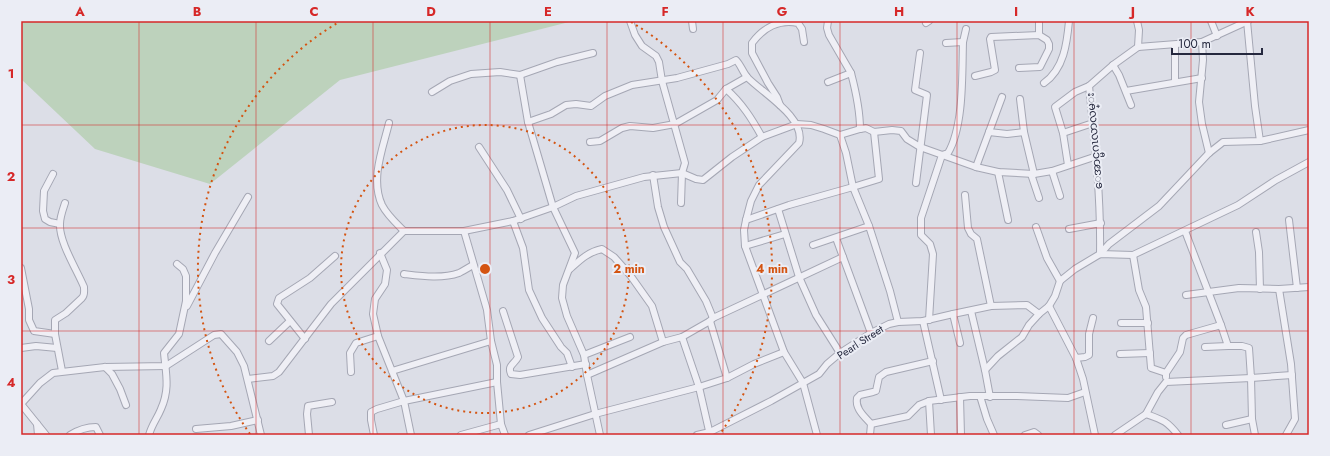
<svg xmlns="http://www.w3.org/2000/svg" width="1330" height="456" font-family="Jost,'Noto Sans Myanmar',sans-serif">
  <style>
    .green { fill: #bdd2bc }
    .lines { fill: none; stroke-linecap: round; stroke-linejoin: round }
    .street-casing { stroke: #a5a7b4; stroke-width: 8 }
    .street { stroke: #efeff5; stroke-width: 6 }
    .grid { fill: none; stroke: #d62828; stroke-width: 1; stroke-opacity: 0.55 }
    .ring { fill: none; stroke: #d45411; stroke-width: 2; stroke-dasharray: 2 4 }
    .labels { text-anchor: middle; stroke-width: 4; stroke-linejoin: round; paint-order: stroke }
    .street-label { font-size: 11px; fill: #25283e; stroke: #ebedf5 }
    .centre { fill: #d45411; stroke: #ebedf5; stroke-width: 2 }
    .ring-label { font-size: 12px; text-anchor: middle; font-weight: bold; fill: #d45411; stroke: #ebedf5; stroke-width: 4; stroke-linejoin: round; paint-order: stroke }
    .neatline { fill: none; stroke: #d62828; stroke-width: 1.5 }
    .grid-label { font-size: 13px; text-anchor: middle; font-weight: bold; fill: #d62828 }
  </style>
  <rect width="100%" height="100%" fill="#dcdee7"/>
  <path class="green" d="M21,21H573L340,80L210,184L95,149L21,79Z"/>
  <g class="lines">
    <defs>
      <g id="street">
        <path d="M630,21L635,35L642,46L656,56L659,62L662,81L685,163L682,173L681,203"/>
        <path d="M692,21L693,29"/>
        <path d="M828,21L827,28L829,35L851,73"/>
        <path d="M1039,21V35"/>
        <path d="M1137,21L1139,30L1138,47"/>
        <path d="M1211,21L1217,36"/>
        <path d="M1247,21L1255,106L1260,141"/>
        <path d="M926,23L929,21"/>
        <path d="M1202,42L1203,60L1199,102L1202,124L1209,153"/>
        <path d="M946,43L963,42"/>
        <path d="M1113,65L1119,75L1131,105"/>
        <path d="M520,75L528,122L553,207L575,253L563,285L562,298L567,316L584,355L587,375L600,435"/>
        <path d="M975,76L991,72L995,70L990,39L991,37L1039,35L1047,40L1049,44V49L1040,67L1019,68"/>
        <path d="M828,82L851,73C856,92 860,109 860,129"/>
        <path d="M1175,82V45"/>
        <path d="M1044,83C1064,69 1067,43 1069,21"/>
        <path d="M726,89C742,103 752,119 762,137"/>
        <path d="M1126,91L1202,78"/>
        <path d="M432,92L450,81L471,74L500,72L520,75L557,62L593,53"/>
        <path d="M1020,99L1024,132L1034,174"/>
        <path d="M780,105L777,97L768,83L752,53V43C763,28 779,19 798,23L802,29L804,42"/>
        <path d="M528,122L551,114L566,105L576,104L591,106L605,96L632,85L677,78L728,64L736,60C741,65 743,73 748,78C764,94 806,118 799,143L759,185L751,201L746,220L744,230L745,246L784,352L803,383L817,435"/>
        <path d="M389,123C383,148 370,179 382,205C387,215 396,223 404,231H464L513,221L553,207L576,196L644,177L682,173L696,179L703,180L732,157L762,137L797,124L811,125L824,129L840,135L860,129L866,128L874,132L892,130L901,131L907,139L920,147L976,167L998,172L1034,174L1052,171L1097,156"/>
        <path d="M989,132L1007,134L1024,132"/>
        <path d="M1063,133L1093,123"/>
        <path d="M840,135L846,153L853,187L869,226L890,291L898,322"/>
        <path d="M590,142L600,141L622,128L630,126L653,128L675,124L717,100L726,89L747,77"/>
        <path d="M479,147L507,190L521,219"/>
        <path d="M1068,165L1063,133L1055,107L1075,92L1089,86"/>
        <path d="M976,167L1002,97"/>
        <path d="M1052,171L1060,196"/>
        <path d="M998,172L1008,220"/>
        <path d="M53,174L44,191L43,211L45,219L50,222L60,224"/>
        <path d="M1031,174L1039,198"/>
        <path d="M653,175L658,207L664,227L680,262L687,269L706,301L713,318"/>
        <path d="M916,183L927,95L915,90L920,53"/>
        <path d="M965,195L968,228L971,234L977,239L991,306"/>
        <path d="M778,209L799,277L816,315L840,353"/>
        <path d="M746,220L789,205L853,187L879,179L874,132"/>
        <path d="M1289,220L1297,288"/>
        <path d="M513,221L523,248L529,290L542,318L561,347L567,353L572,367"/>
        <path d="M1036,227L1047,258L1060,281"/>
        <path d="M1069,229L1101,223"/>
        <path d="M464,231L487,310L491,341L497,365V382L501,424L505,435"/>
        <path d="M1185,231L1221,325L1228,346H1242L1249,348L1251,378L1292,375"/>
        <path d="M1256,232L1259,252L1260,289"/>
        <path d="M836,238L871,333"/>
        <path d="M813,245L869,226"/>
        <path d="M745,246L785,234"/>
        <path d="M380,253L387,270L385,284L375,299L373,314L378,336L404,401L411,435"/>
        <path d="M1100,254C1101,198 1095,142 1089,86L1113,65L1138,47L1202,42L1248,21"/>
        <path d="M1100,254L1109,244L1159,206L1209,153L1223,142L1260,141L1309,130"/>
        <path d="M1133,255L1139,290L1146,307L1151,368L1166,373"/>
        <path d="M21,268L29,309V320L34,331L55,334"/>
        <path d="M570,269C580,260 588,252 602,249L614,257L630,275L652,306L663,342"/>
        <path d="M404,274C421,276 442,279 459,273C463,271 468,268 473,265"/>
        <path d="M1279,289L1291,364L1295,419L1286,435"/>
        <path d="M1186,295L1239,288L1279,289L1309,287"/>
        <path d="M187,306L215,253L248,197"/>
        <path d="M1049,306L1076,358L1083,379L1095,435"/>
        <path d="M503,311L518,357C515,364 507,365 511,374L520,375L586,364"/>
        <path d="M971,311L985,370L990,397"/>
        <path d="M953,314L960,343"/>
        <path d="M929,320L933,254L930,244L921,235V218L942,155L948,153C964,126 962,74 963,42L966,29"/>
        <path d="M710,321L727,378"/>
        <path d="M923,321L941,400"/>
        <path d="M1121,323H1148"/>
        <path d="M682,337L699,387L710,435"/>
        <path d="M305,339L277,304L279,298L310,278L335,256"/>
        <path d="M269,341L290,321"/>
        <path d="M1205,347L1228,346"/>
        <path d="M21,348L36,346L57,348"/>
        <path d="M1120,354L1150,353"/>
        <path d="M584,355L630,337"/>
        <path d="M1076,358L1085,357L1089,355V334L1093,318"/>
        <path d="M105,367L112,374L120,389L126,405"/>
        <path d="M985,370L998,356L1022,337L1029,325L1039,314L1049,306L1055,296L1060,281L1075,269L1100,254L1133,255L1238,205L1276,180L1309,162"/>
        <path d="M62,371L55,334V320L66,313L82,298C85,295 84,292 84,287C77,270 59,242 60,224C60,217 63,209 65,203"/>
        <path d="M392,371L491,341"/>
        <path d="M351,372L350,353L356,343L378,336"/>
        <path d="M587,375L663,342L682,337L710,321L713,318L843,257"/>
        <path d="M1166,377V373L1180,352L1183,338L1186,335L1221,325"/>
        <path d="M248,379L273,376L279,372L331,304L404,231"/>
        <path d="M980,396L987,419L994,435"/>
        <path d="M960,397L961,435"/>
        <path d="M929,401L931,435"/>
        <path d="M21,404L40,383L53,373L105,367L166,366L214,335L221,334L237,352L244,366L261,435"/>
        <path d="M21,404L46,435"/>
        <path d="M1146,414L1158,392L1166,382L1251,378L1252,419L1255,435"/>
        <path d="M37,424L38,435"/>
        <path d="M871,424L908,416L919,405L929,401L970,396H1017L1068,398L1085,392"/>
        <path d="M1226,425L1252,419"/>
        <path d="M196,429L231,426L258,420"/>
        <path d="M70,435C78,430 86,427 96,427L100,435"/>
        <path d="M149,435C152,424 157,419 161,409C170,389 166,374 164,353L179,334L186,301V276L183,269L177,264"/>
        <path d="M309,435L307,414L308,406L332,402"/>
        <path d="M374,435L371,420V412L377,409L404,401L497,382"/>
        <path d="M461,435L501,424"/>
        <path d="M529,435L595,414L699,387L727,378L754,364L784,352"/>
        <path d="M697,435L710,432L771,401L819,374L827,364L840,353L871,333L889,324L898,322L923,321L953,314L991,306L1027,305L1039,314"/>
        <path d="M870,435L871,424C864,416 855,409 857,398L860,395L873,392L876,391L879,377L886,372L933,361"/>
        <path d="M1025,435L1034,432L1038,435"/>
        <path d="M1115,435L1146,414C1163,420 1167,421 1178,435"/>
      </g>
    </defs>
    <use href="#street" class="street-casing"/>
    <use href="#street" class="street"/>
  </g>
  <path class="grid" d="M139,21V435M256,21V435M373,21V435M490,21V435M607,21V435M723,21V435M840,21V435M957,21V435M1074,21V435M1191,21V435M21,125H1309M21,228H1309M21,331H1309"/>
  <g class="ring">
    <circle cx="485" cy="269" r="144"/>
    <path d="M250 434A287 287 0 0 1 339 22M631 22A287 287 0 0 1 720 434"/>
  </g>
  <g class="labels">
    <g class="street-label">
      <text transform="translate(1094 141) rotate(-95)" y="4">ေအာင္မဂၤလာလမ္း</text>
      <text transform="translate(860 342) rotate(-33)" y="4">Pearl Street</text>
    </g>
  </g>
  <circle cx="485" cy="269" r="6" class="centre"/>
  <g class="ring-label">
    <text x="629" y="273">2 min</text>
    <text x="772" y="273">4 min</text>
  </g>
  <rect width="1330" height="456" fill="none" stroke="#ebedf5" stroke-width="44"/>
  <path d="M1172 48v6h90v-6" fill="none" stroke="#25283e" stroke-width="2"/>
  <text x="1178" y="48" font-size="12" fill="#25283e" stroke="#ebedf5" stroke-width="3" paint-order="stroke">100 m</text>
  <rect x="22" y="22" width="1286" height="412" class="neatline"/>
  <g class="grid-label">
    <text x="80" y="16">A</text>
    <text x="197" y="16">B</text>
    <text x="314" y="16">C</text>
    <text x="431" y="16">D</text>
    <text x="548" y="16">E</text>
    <text x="665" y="16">F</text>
    <text x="782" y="16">G</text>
    <text x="899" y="16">H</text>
    <text x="1016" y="16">I</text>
    <text x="1133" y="16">J</text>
    <text x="1250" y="16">K</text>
    <text x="11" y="78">1</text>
    <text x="11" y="181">2</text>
    <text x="11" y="284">3</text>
    <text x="11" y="387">4</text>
  </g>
</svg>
